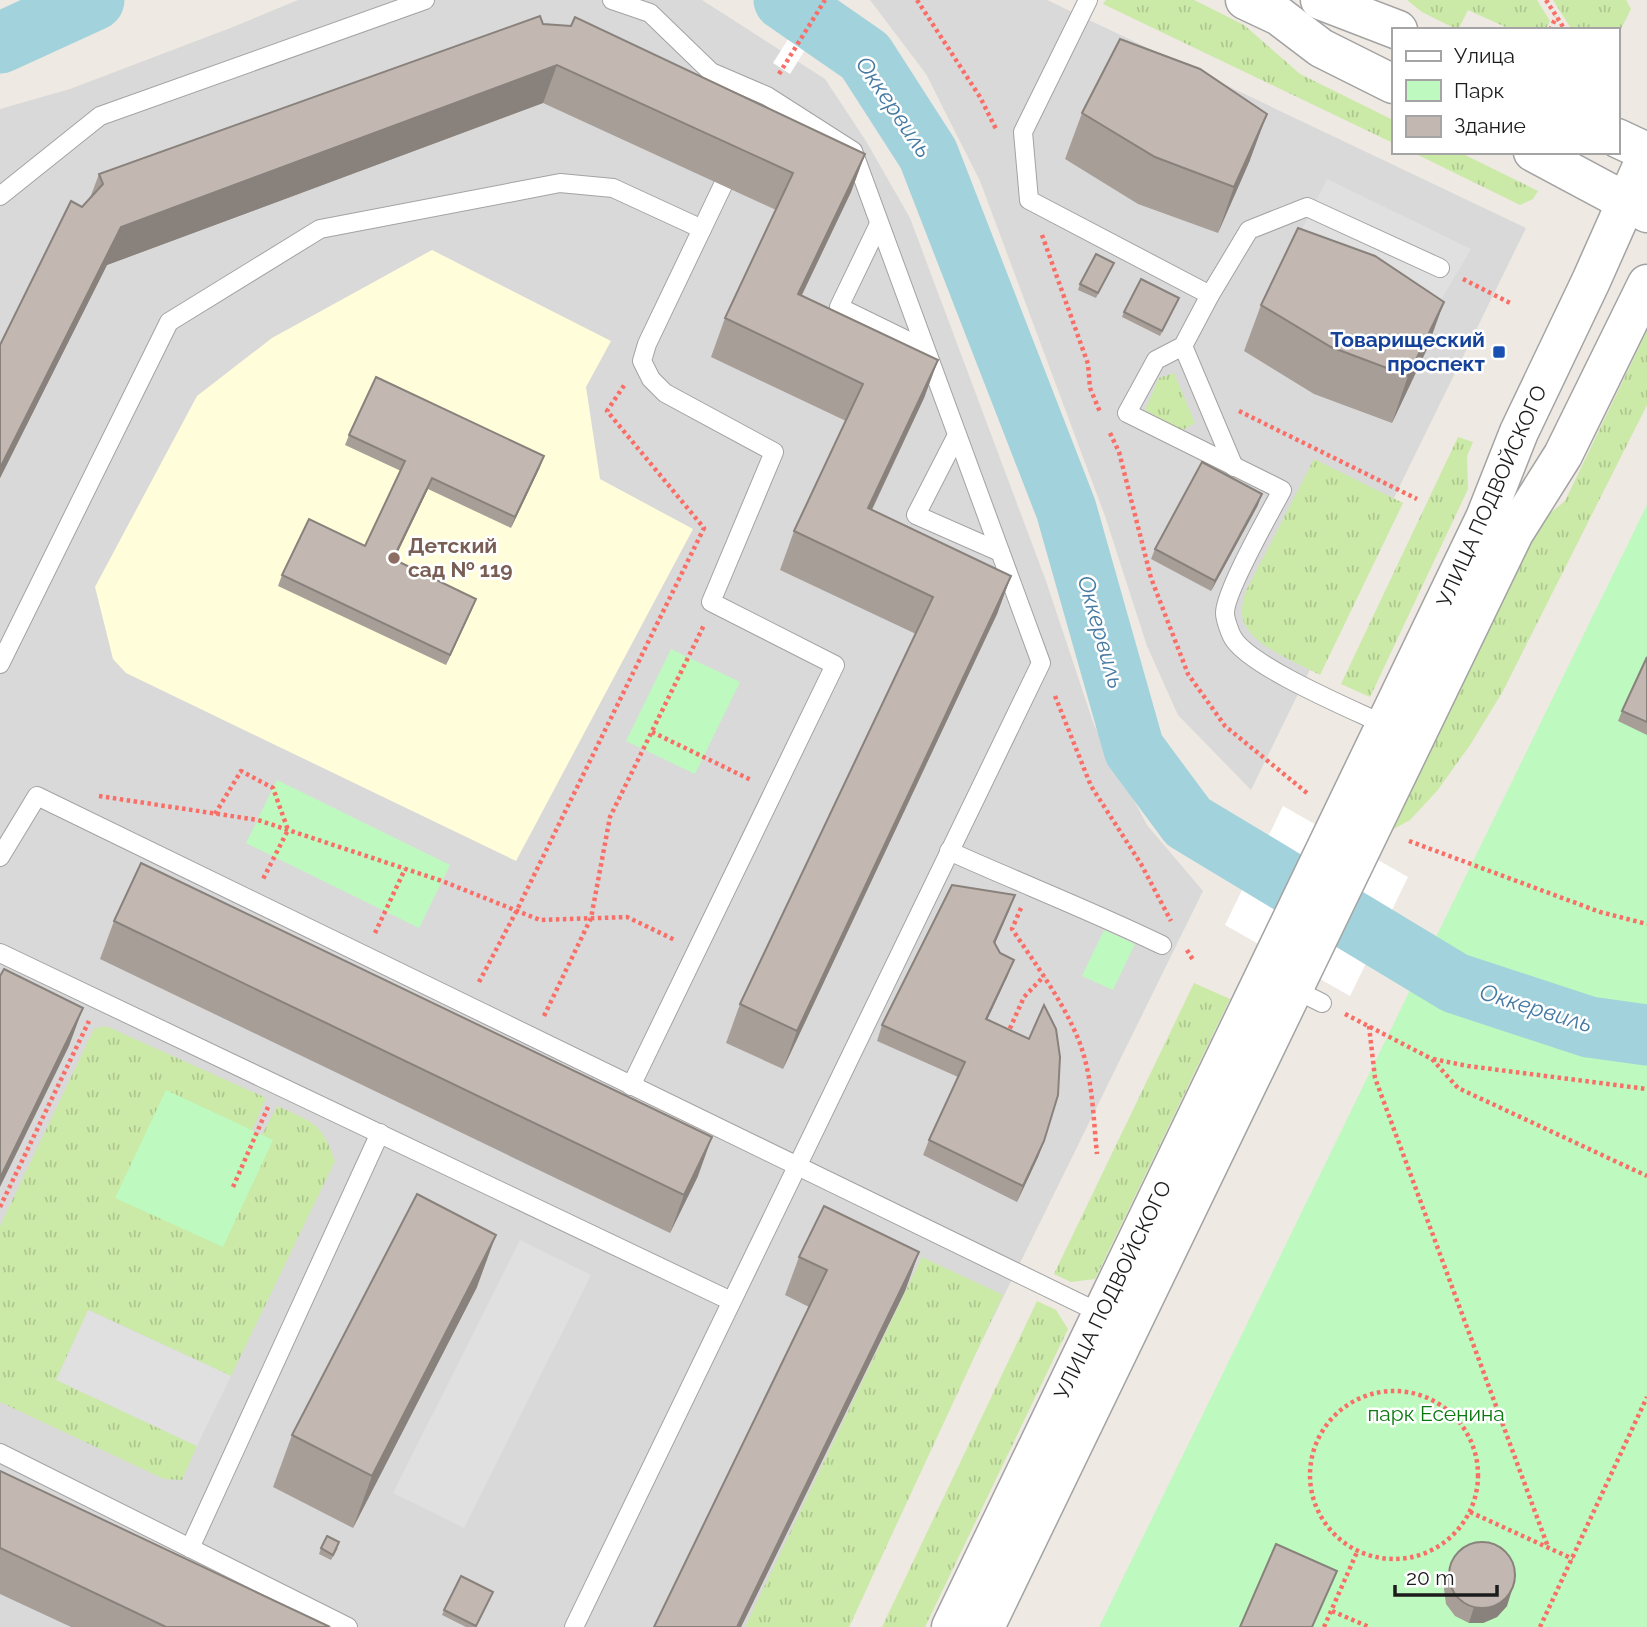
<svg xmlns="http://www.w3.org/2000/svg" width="1647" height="1627" font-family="Raleway,sans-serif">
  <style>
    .residential { fill: #dad9d9 }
    .education { fill: #fffdda }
    .grass { fill: url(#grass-tufts) }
    .park { fill: #bef9bf }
    .parking { fill: #e0e0e0 }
    .pier { fill: #fff }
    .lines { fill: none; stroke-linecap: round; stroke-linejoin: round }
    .river { stroke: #a2d2dc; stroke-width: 61 }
    .service-casing { stroke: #a3a3a3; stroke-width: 20 }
    .tertiary-casing { stroke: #a3a3a3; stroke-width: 41 }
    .path { stroke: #f96f67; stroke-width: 4.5; stroke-dasharray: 3.5 3.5; stroke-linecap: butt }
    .service { stroke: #fff; stroke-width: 18 }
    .tertiary { stroke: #fff; stroke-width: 38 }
    .wall { fill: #a79e98 }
    .shaded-wall { fill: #88817c }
    .building { fill: #c2b8b1; stroke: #88817c; stroke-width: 2 }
    .transit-dot { fill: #1a4fb4; stroke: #fff; stroke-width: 2.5 }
    .education-dot { fill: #8d6e63; stroke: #fff; stroke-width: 2.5 }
    .labels { text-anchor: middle; stroke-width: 5; stroke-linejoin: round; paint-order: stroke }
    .transit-label { font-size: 21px; font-weight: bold; fill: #164399; stroke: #fff; text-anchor: end }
    .street-label { font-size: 21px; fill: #1c1c1c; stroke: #fff }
    .education-label { font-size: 21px; font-weight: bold; fill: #785e54; stroke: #fff; text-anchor: start }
    .park-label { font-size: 21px; fill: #0b790f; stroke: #fff }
    .water-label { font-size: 23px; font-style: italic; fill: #467aa3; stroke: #fff }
  </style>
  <defs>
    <pattern id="grass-tufts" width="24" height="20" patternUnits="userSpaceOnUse" patternTransform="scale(1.75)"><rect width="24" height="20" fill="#cbe9a7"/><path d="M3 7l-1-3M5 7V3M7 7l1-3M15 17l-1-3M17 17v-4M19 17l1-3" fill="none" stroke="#aec78f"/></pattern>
  </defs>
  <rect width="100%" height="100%" fill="#eee9e2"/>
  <g class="residential">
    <path d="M298,0H702L825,79L866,141L910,218L1046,581L1094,725L1147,825L1203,891L841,1627H0V109L70,89L233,27Z"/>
    <path d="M870,0H1047L1526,228L1251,790L1178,715L1147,646L1105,516L980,181L926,74Z"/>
  </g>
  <path class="education" d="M432,250L611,341L586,387L600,479L693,529L516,861L126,673L113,659L95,587L197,396L272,338Z"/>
  <g class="grass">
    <path d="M1106,0H1194L1244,25L1300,74L1393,120V143L1103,4Z"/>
    <path d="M1407,0H1537L1550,21L1545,30H1512L1468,10L1458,30L1422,12Z"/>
    <path d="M1553,0H1626L1631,9L1617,37V30H1572Z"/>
    <path d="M1412,152H1459L1538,191L1533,199L1520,205Z"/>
    <path d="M1647,331V405L1503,691L1470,745L1437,791L1410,820L1390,831L1526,539L1543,519L1565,501Z"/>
    <path d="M1174,373L1195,423L1181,431L1145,410L1159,378Z"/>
    <path d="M1458,437L1473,442L1467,456L1468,489L1370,697L1341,684Z"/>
    <path d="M1314,459L1403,503L1320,675C1296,662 1240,642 1242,610C1242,604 1244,598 1245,593Z"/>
    <path d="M1194,983L1230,999L1095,1279L1071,1282L1054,1274Z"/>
    <path d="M106,1026L266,1098L252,1131L166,1091L116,1198L272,1140L262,1135L277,1106C312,1122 322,1122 335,1161L231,1376L89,1310L57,1380L197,1446L182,1480L164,1479L0,1402V1226L94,1029Z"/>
    <path d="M922,1257L1003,1295L849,1627H745Z"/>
    <path d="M1037,1301L1056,1310L1068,1329L925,1627H882Z"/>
  </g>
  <g class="park">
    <path d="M1647,505V1627H1099Z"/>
    <path d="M671,649L740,682L695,774L626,741Z"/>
    <path d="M277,780L450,865L419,928L246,843Z"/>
    <path d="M1104,930L1135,944L1113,990L1082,976Z"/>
    <path d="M166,1090L273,1140L223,1247L115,1198Z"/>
  </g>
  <g class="parking">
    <path d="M1327,179L1471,249L1434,312L1291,251Z"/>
    <path d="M520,1240L591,1275L464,1528L393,1493Z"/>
    <path d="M88,1310L231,1376L197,1446L56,1380Z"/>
  </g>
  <g class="pier">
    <path d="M813,0H836L790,74L773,63Z"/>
    <path d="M1283,806L1408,877L1350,996L1225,925Z"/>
  </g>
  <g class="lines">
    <g class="river">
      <path d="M784,0L865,56L928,154L1066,509L1134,749L1188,822L1455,983L1589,1027L1647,1035"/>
      <path d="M0,43L94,0"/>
    </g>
    <defs>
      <g id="service">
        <path d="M1088,0L1023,132L1029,200L1210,295L1249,230L1307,207L1440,268"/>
        <path d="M0,196L100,116L425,0"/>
        <path d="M879,224L839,307L925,349"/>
        <path d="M702,229L723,185"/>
        <path d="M1210,295L1183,346L1156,360L1127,413L1282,490C1270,513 1225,591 1225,613C1225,619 1230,633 1233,638C1250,667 1354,710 1387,726"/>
        <path d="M1183,346L1234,467"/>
        <path d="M957,435L916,515L1000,552"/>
        <path d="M0,664L169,322L320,229L560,183L613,188L702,229L647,344L642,361L651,379L665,393L774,452L711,602L835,665L631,1086"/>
        <path d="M949,851C1020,883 1092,911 1162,945"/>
        <path d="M0,857L37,796L1106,1316"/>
        <path d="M0,953L731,1301"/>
        <path d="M1290,987L1322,1003"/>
        <path d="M0,1453L348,1627"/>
        <path d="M190,1548L380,1133"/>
        <path d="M574,1627L1041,663L853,151L767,96L711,72L650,13L612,0"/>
      </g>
      <g id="tertiary">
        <path d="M1245,0L1279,16L1321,48L1393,84"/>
        <path d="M1320,0L1398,30"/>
        <path d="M1617,138L1647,152"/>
        <path d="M1533,152L1647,213"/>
        <path d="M951,1627L1485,518L1519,432L1591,281L1647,155"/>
        <path d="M985,1627L1514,533L1563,455L1647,284"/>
      </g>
    </defs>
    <use href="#service" class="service-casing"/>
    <use href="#tertiary" class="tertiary-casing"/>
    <g class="path">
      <path d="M917,0L980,97L997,131"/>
      <path d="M1546,0L1565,30"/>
      <path d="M1550,30L1556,17"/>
      <path d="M779,74L825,0"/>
      <path d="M1042,235L1088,364L1090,388L1100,412"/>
      <path d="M1463,279L1512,304"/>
      <path d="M1239,411L1417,499"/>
      <path d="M1110,433L1119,452L1151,578L1188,674L1225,726L1307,793"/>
      <path d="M1055,696L1091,786L1141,864L1171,921"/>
      <path d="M652,732L751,780"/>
      <path d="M99,796L258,820L442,881L540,920L627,917L675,940"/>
      <path d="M215,814L241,771L273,788L288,830L263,879"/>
      <path d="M1409,841L1600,912L1647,924"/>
      <path d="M1021,908L1012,929C1036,965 1063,1001 1079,1041C1093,1077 1093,1117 1097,1154"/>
      <path d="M375,933L405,869"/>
      <path d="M1187,950L1193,960"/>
      <path d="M479,982L516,912L704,528L607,411L625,384"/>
      <path d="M1345,1014L1432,1059L1458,1088L1647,1176"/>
      <path d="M544,1016L591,918L610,817L704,625"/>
      <path d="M1369,1026L1375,1078L1548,1547"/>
      <path d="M1007,1035L1024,997L1044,976"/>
      <path d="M1433,1059L1468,1066L1647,1089"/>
      <path d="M233,1187L268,1107"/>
      <path d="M0,1207L89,1021"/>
      <circle cx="1394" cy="1475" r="84"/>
      <path d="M1470,1512L1573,1559"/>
      <path d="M1332,1611L1369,1627"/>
      <path d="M1324,1627L1357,1552"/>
      <path d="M1540,1627L1647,1397"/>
    </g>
    <use href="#service" class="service"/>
    <use href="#tertiary" class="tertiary"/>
  </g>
  <g class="wall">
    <path d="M543,24L865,154L851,192L802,295L938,360L924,398L872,510L1011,576L997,614L783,1069L726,1043L740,1004L916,634L780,570L794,531L846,421L711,357L725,318L776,210L543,103L107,265L0,478V345L82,207L90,198L99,174Z"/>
    <path d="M1082,113L1250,160L1218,233L1138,204L1065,159Z"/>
    <path d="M1114,263L1096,298L1078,290L1080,284Z"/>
    <path d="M1179,298L1160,336L1122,317L1124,312Z"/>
    <path d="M1261,305L1427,349L1392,423L1314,394L1244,351Z"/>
    <path d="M349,435L540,467L511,528L428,489L394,560L472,609L446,665L278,586L282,575L365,546L401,471L345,445Z"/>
    <path d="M1258,505L1211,591L1151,559L1155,549Z"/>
    <path d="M1647,657V735L1618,721L1622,711Z"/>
    <path d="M1015,895L995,943L1008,975L987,1020L1044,1141L1038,1157L1017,1202L923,1155L929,1140L958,1077L877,1041L882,1025Z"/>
    <path d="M114,921L698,1176L670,1233L100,959Z"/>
    <path d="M919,1252L905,1291L741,1627H654L809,1307L785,1295L799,1257Z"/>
    <path d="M477,1287L353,1528L273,1487L292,1435Z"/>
    <path d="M0,1471L330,1627H71L0,1594Z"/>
    <path d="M321,1548H338L331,1560L319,1554Z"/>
    <path d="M1453,1559L1507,1606L1497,1617L1483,1623H1469L1455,1616L1446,1604L1444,1589Z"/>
    <path d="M491,1597L476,1627H466L442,1615L444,1610Z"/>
  </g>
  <g class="shaded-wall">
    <path d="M557,65L543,103L107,265L0,478V468L121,227Z"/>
    <path d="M1267,114L1250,160L1218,233L1234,187Z"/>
    <path d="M865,154L851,192L784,332L798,294Z"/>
    <path d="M1444,302L1427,349L1392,423L1408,376Z"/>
    <path d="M938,360L924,398L854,547L868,508Z"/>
    <path d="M544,456L540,467L511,528L515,517Z"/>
    <path d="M432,478L428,489L389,570L393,559Z"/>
    <path d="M1262,494L1258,505L1211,591L1215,581Z"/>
    <path d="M1011,576L997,614L783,1069L797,1031Z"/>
    <path d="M476,599L472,609L446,665L450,655Z"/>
    <path d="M1015,895L1009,911L989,957L994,942Z"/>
    <path d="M1014,960L1008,975L980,1035L986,1019Z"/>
    <path d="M83,1008L69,1046L0,1187V1178Z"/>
    <path d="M712,1137L698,1176L670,1233L684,1195Z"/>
    <path d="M1044,1141L1038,1157L1017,1202L1023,1186Z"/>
    <path d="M496,1235L477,1287L353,1528L372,1476Z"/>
    <path d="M919,1252L905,1291L741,1627H737Z"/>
    <path d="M1512,1590L1507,1606L1497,1617L1483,1623H1469L1474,1607Z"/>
  </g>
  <g class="building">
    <path d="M540,16L543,24L571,26L575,17L865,154L798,294L938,360L868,508L1011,576L797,1031L740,1004L933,597L794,531L863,384L725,318L793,173L557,65L121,227L0,468V345L71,201L82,207L103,184L99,174Z"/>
    <path d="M1120,39L1200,69L1267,114L1234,187L1155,157L1082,113Z"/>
    <path d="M1298,228L1375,256L1444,302L1408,376L1331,347L1261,305Z"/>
    <path d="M1096,254L1114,263L1098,293L1080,284Z"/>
    <path d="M1141,279L1179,298L1162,331L1124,312Z"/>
    <path d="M376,377L544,456L515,517L432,478L393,559L476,599L450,655L282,575L309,519L365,546L405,461L349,435Z"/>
    <path d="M1202,462L1262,494L1215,581L1155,549Z"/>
    <path d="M1647,657V722L1622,711Z"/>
    <path d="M141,863L712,1137L684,1195L114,921Z"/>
    <path d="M952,885L1015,895L994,942L1000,953L1014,960L986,1019L1029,1039L1044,1005L1056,1029L1060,1057L1058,1095L1044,1141L1023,1186L929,1140L965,1062L882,1025Z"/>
    <path d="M4,969L83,1008L0,1178V976Z"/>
    <path d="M417,1194L496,1235L372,1476L292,1435Z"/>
    <path d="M824,1206L919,1252L737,1627H654L827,1270L799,1257Z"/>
    <path d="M0,1471L330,1627H166L0,1548Z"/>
    <path d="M327,1536L339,1542L333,1555L321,1548Z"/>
    <circle cx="1482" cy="1575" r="33"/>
    <path d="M1276,1544L1337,1571L1312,1627H1240Z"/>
    <path d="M461,1576L493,1592L476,1626L444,1610Z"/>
  </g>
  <rect class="transit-dot" x="1492" y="345" width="14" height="14" rx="3.5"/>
  <circle class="education-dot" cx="394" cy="558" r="7"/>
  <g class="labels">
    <g class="transit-label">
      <text x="1485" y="347">Товарищеский<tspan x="1485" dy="24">проспект</tspan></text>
    </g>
    <g class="street-label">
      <text transform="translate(1492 496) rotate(-66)" y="7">УЛИЦА ПОДВОЙСКОГО</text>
      <text transform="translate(1113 1290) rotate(-64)" y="7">УЛИЦА ПОДВОЙСКОГО</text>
    </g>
    <g class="education-label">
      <text x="408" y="553">Детский<tspan x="408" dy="24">сад № 119</tspan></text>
    </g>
    <g class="park-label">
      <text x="1436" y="1421">парк Есенина</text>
    </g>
    <g class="water-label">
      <text transform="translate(894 107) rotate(56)" y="8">Оккервиль</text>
      <text transform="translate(1101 632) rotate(74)" y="8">Оккервиль</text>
      <text transform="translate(1536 1008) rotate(17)" y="8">Оккервиль</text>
    </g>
  </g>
  <rect x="1392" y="28" width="228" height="126" fill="#ffffff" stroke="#a4a4a4" stroke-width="2"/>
  <rect x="1406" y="51" width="35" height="10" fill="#ffffff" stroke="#a4a4a4" stroke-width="2"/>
  <text x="1454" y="63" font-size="21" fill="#1c1c1c">Улица</text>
  <rect x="1406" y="80" width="35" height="21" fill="#bef9bf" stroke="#a4a4a4" stroke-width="2"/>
  <text x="1454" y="98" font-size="21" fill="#1c1c1c">Парк</text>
  <rect x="1406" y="116" width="35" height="21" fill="#c2b8b1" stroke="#a4a4a4" stroke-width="2"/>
  <text x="1454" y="133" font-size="21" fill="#1c1c1c">Здание</text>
  <path d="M1395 1585v10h102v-10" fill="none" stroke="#1c1c1c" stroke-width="3.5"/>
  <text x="1406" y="1585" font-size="21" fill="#1c1c1c" stroke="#ffffff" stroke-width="5" paint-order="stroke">20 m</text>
</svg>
